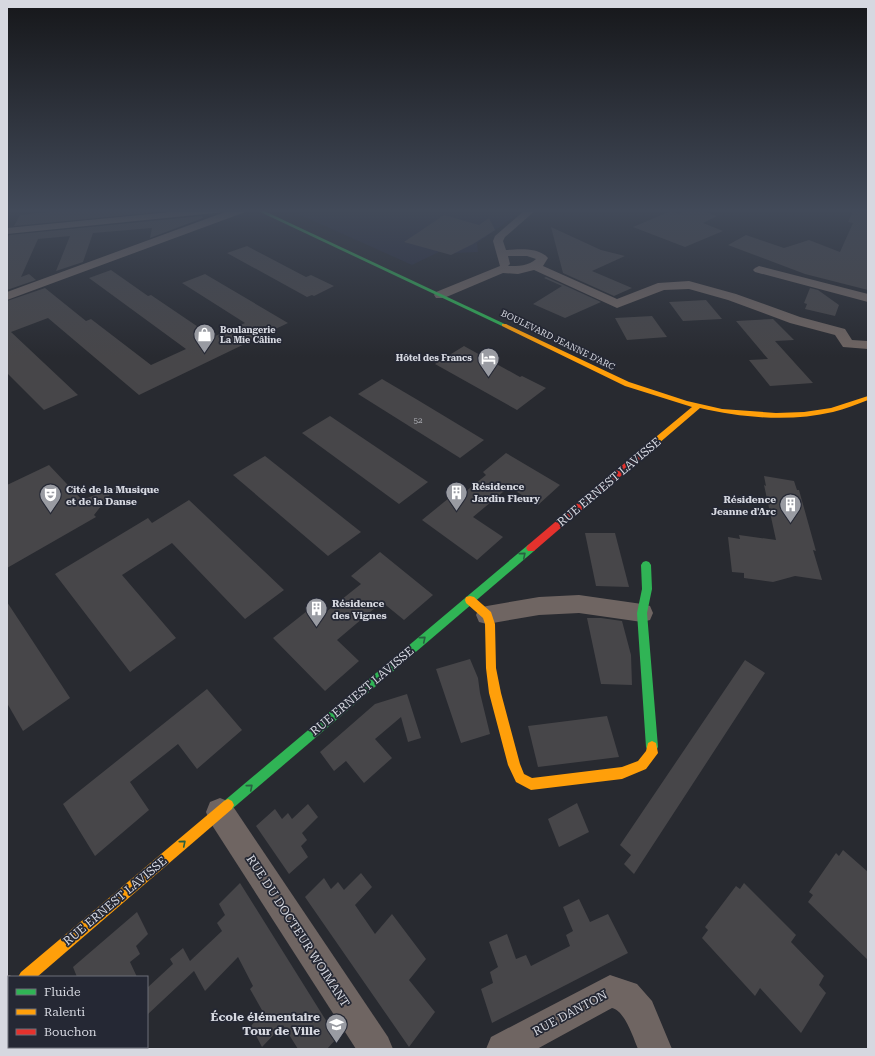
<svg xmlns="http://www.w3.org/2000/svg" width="875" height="1056" font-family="'Roboto Serif',serif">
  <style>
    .built { fill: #2b2e3f }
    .building { fill: #474649 }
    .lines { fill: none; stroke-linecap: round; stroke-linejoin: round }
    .street { fill: #6f6562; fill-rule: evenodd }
    .fast { fill: #30b455; fill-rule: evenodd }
    .slow { fill: #ff9f0a; fill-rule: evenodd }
    .jam { fill: #e5322d; fill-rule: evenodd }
    .oneway { stroke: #296041 }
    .labels { text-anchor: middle; stroke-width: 3.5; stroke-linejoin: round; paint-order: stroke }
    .number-label { font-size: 8px; fill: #b2b4ba }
    .far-poi-label { font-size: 9px; font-weight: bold; fill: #d6d8e0; stroke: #252834; text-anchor: start }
    .far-street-label { font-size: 9px; fill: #d6d8e0; stroke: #252834 }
    .poi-label { font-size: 10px; font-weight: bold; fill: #d6d8e0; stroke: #252834; text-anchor: start }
    .near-street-label { font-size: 12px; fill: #d6d8e0; stroke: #252834 }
    .near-poi-label { font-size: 12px; font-weight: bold; fill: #d6d8e0; stroke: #252834; text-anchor: end }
  </style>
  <rect width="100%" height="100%" fill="#282a30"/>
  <path class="built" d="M287,209H523L511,219L477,243L478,252L455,253L450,255L441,251L412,265Z"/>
  <g class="building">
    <path d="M77,209H103V211L127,209H170V211L14,226L20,215Z"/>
    <path d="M689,209H698L717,216L703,223L723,231L685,247L633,227L671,211L679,214Z"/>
    <path d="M854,209H868V290L805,274L728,245L746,235L784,248L809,240L840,252L853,223L848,222Z"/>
    <path d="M444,215L479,225L489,218L495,230L473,244L451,255L404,242Z"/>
    <path d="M202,216L203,218L150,238L152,228L93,233L83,262L56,271L70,236L38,239L21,277L29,274L36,280L7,290V238L9,235Z"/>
    <path d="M551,227L601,250L625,256L592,271L632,288L614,296L563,273Z"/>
    <path d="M247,246L306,277L311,275L334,286L314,296L312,295L307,297L227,253Z"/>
    <path d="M111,270L148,296L151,295L213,337L245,323L182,283L205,274L288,323L139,395L48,318L11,332L78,395L44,410L7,373V301L45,288L86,321L91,319L151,365L186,349L89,278Z"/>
    <path d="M546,277L601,302L565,318L533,304L562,286L544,278Z"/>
    <path d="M810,288L818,290L839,305L835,316L805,309L807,304L804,303Z"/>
    <path d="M706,300L722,319L683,321L669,302Z"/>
    <path d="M652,316L667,337L627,340L615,318Z"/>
    <path d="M773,319L794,340L775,341L813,383L770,386L749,360L768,359L736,321Z"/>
    <path d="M464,346L520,377L522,376L546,388L517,410L435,364Z"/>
    <path d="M382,379L416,399L484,440L460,458L358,394Z"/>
    <path d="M330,416L428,482L399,504L302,433Z"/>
    <path d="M506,453L560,485L538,505L509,487L473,517L503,537L477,560L422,520L449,498L453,501L470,488L486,475L483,472Z"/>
    <path d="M265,456L361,532L328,556L233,475Z"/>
    <path d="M49,465L82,500L116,487L94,515L96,517L7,568V485Z"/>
    <path d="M764,476L794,481L797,490H799L816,551L813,550L822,580L795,576L773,582L744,578V573L732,572L728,537L740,539L739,535L776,540L764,485L766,486Z"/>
    <path d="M189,500L284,590L245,619L172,543L122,575L176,638L130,672L55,574L148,518L152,523Z"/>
    <path d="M585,533H615L629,587L596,586Z"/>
    <path d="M380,552L433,595L404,620L382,602L337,640L359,661L325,691L273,638L307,611L316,620L361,584L351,576Z"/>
    <path d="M7,602L70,698L23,731L7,703Z"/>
    <path d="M587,618H601L622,621L631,655L632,685L601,684Z"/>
    <path d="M470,659L478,678L480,693L490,734L461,743L436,669Z"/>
    <path d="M745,660L765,673L634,874L624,864L631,855L620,845Z"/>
    <path d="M207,689L242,730L197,769L178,744L130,782L149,810L95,856L63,804Z"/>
    <path d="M407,694L421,738L408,742L401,717L375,739L392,758L364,783L346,761L334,771L320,752L375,704Z"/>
    <path d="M607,716L619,757L538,767L528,726Z"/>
    <path d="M577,803L589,832L559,847L548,819Z"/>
    <path d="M308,804L318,817L302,833L307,840L301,846L308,857L289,874L256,826L275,809L282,819L288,813L292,819Z"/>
    <path d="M843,850L868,872V960L808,902L813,895L809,892L836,853L839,856Z"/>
    <path d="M361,873L372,887L355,905L375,934L392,914L426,959L409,980L435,1012L409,1047L305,897L324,878L331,889L338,882L344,890Z"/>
    <path d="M240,883L337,1038L327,1049H298L283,1025L262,1047L251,1026L263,1012L250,989L253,986L238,957L205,991L194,971L147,1015V988L173,964L170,959L183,948L190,961L222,931L217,923L225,915L219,904Z"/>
    <path d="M744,883L796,935L791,942L824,976L819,985L826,993L801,1033L760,988L755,996L702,938L708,930L705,927L736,886L740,889Z"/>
    <path d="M579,899L590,922L608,914L628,953L492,1023L481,989L493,983L490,972L498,967L489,942L507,934L516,959L526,955L531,966L570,946L566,935L573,931L563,907Z"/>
    <path d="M137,912L148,934L136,946L140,954L130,962L137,977H77L73,967Z"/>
  </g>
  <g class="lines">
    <g class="street">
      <path d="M201,209H227V212L234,209H249L248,211L7,300V292L225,212L7,234V228Z"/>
      <path d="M526,209H537L505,237L503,241L506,250C518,249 539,247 548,258L543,266L617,299L658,283L689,281L736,294L800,317L845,329L852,340L868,341V349L843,347L835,335L790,323L728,300L689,289L664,290L617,308L534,270L518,274L503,273L444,298H436L434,295L436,292L500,266L493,241L495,236ZM508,256H527L536,259C529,266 518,266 508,266L510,264Z"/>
      <path d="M759,266L868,294V302L755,272L753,270L755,268Z"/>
      <path d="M579,595L642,604L650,606L653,613L650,620L642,622L579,613L539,615L487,624L479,622L476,615L479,608L487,606L539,597Z"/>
      <path d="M220,798L230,802L388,1037L393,1049H356L210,822L206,812L210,802Z"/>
      <path d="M9,975L14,977H9V1008L7,1009V976Z"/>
      <path d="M610,975L637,984L652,1001L672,1049H638C633,1037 625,1011 612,1008L537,1049H486L491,1037Z"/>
    </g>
    <g class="fast">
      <path d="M254,209H260L507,325L502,326Z"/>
      <path d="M531,544L534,545L536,548L534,551L232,809L228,811L224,809L222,805L224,801L528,545Z"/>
      <path d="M646,561L649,562L651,565L652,589L647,613L658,747L656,751L652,753L648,751L646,747L637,613L642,589L641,565L643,562Z"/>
    </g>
    <g class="slow">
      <path d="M502,324H506L629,382L687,401L722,409L776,413L804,412L831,408L868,396V400C857,404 845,409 833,412C791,422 742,418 700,408L651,450H645L644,448L645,446L692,407L625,386L502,326Z"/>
      <path d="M470,596L474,597L491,612L495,624L496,668L501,693L520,764L524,774L532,778L622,767L638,761L646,751L648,743L652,741L656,743L658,753L646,769L622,779L531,790L516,782L508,765L489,693L486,668L485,624L483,618L466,603L465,600L466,597Z"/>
      <path d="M228,799L232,801L234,805L232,809L37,977H18L21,972L224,801Z"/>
    </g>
    <path class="jam" d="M648,445L651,446L652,448L651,450L534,551H528L526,548L528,545L645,446Z"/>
  </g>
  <defs><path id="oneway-chevron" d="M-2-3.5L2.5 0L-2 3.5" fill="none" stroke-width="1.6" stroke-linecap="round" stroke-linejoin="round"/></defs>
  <g class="oneway">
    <use href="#oneway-chevron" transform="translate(523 555) rotate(-40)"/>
    <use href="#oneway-chevron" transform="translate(423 639) rotate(-40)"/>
    <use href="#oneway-chevron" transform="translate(250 787) rotate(-40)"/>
    <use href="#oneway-chevron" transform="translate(183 843) rotate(-40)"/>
  </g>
  <linearGradient id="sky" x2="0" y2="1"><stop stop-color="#16171a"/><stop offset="0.59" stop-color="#424a59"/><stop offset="1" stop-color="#424a59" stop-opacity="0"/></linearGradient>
  <rect width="875" height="357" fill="url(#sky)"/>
  <defs>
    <symbol id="shop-pin" viewBox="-11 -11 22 30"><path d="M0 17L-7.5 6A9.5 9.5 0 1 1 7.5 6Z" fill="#999ba2" stroke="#252834"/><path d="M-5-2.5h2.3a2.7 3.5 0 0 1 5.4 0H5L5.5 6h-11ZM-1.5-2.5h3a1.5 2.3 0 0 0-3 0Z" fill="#fff"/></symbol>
    <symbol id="hotel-pin" viewBox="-11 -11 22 30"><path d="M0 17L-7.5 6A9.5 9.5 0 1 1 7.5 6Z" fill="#999ba2" stroke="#252834"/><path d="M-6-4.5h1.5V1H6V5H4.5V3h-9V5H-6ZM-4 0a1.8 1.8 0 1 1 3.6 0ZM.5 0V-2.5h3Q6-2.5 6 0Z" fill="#fff"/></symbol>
    <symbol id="building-pin" viewBox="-11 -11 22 30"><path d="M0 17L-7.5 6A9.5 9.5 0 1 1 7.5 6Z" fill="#999ba2" stroke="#252834"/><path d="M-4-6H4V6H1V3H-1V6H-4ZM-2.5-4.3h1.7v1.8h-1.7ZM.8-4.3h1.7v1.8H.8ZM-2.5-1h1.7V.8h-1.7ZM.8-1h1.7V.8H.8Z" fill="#fff"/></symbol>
    <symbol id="theatre-pin" viewBox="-11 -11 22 30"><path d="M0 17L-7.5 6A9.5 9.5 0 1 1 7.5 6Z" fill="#999ba2" stroke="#252834"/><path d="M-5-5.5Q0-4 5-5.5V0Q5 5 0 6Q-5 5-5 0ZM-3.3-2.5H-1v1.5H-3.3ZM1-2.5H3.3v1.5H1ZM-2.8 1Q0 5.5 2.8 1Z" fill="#fff"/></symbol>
    <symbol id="school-pin" viewBox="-11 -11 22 30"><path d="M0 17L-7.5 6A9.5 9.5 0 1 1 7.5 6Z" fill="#999ba2" stroke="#252834"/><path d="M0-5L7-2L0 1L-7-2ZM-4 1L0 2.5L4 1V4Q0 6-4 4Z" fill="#fff"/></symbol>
  </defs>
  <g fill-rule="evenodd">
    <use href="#shop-pin" x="192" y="322" width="25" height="34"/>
    <use href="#hotel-pin" x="476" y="346" width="25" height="34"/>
    <use href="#building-pin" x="444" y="480" width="25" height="34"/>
    <use href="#theatre-pin" x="38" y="482" width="25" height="34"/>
    <use href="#building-pin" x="778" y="492" width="25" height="34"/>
    <use href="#building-pin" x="304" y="596" width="25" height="34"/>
    <use href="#school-pin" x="324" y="1012" width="25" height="34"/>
  </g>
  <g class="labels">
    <g class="number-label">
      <text x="418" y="423">52</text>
    </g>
    <g class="far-poi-label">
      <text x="220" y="333">Boulangerie<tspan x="220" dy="10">La Mie Câline</tspan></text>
      <text x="472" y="361" text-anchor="end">Hôtel des Francs</text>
    </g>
    <g class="far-street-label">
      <text transform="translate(558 340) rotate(26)" y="3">BOULEVARD JEANNE D'ARC</text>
    </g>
    <g class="poi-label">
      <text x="472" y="490">Résidence<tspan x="472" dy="12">Jardin Fleury</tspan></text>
      <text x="66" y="493">Cité de la Musique<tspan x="66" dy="12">et de la Danse</tspan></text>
      <text x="776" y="503" text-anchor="end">Résidence<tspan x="776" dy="12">Jeanne d'Arc</tspan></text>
      <text x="332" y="607">Résidence<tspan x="332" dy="12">des Vignes</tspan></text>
    </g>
    <g class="near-street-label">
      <text transform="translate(609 482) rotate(-40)" y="4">RUE ERNEST LAVISSE</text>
      <text transform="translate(362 691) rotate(-40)" y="4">RUE ERNEST LAVISSE</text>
      <text transform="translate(115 901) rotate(-40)" y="4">RUE ERNEST LAVISSE</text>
      <text transform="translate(298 931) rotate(57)" y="4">RUE DU DOCTEUR WOIMANT</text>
      <text transform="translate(570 1013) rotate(-28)" y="4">RUE DANTON</text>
    </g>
    <g class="near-poi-label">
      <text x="320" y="1021">École élémentaire<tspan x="320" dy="14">Tour de Ville</tspan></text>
    </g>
  </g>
  <rect width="875" height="1056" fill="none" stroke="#d6d8e0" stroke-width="16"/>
  <rect x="8" y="976" width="140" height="72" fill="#252834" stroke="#6c6e79"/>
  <rect x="16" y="989" width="20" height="6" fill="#30b455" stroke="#6c6e79"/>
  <text x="44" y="996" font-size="12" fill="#d6d8e0">Fluide</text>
  <rect x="16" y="1009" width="20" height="6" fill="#ff9f0a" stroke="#6c6e79"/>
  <text x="44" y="1016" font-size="12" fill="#d6d8e0">Ralenti</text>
  <rect x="16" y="1029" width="20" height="6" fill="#e5322d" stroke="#6c6e79"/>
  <text x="44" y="1036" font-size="12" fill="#d6d8e0">Bouchon</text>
</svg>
